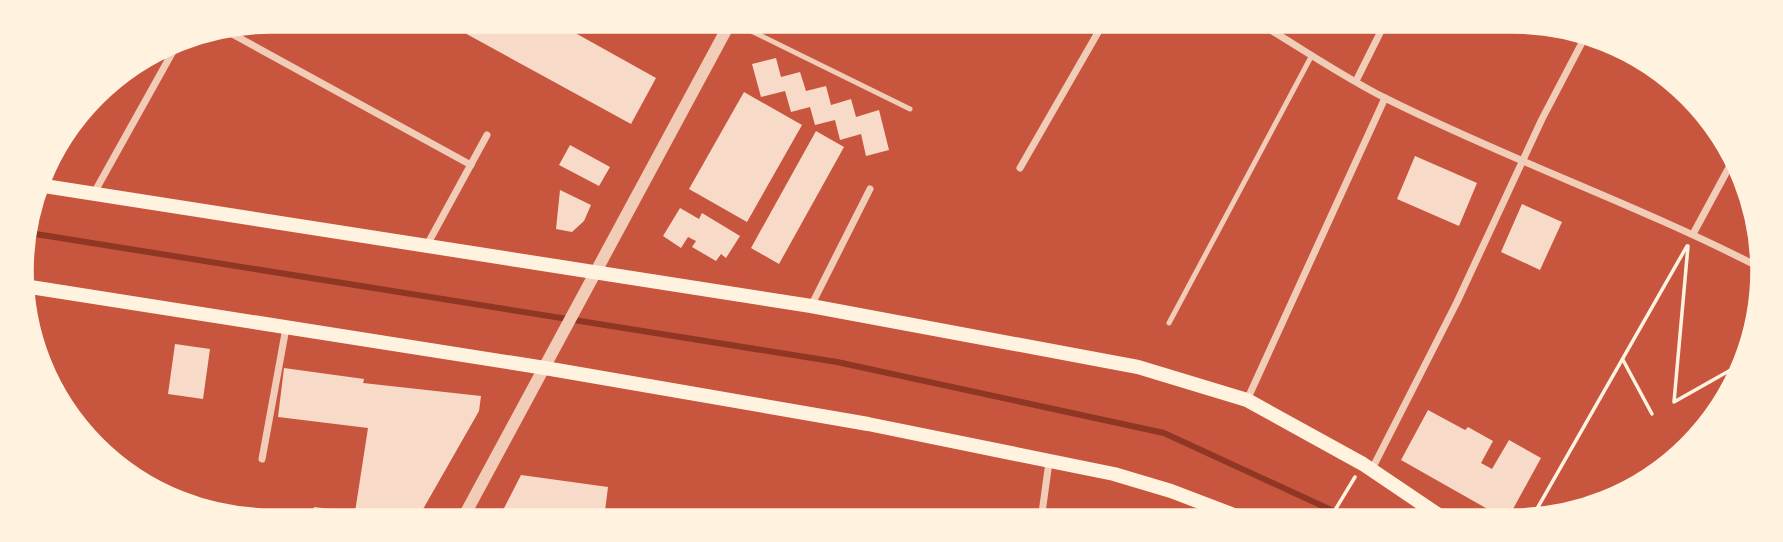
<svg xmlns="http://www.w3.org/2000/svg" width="1783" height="542" font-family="'Work Sans',sans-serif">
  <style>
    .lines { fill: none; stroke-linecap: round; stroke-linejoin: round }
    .stream { stroke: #8f3625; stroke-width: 6 }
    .building { fill: #f7dbc8 }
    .path { stroke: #fff3e0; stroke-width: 3.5 }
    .service { stroke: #f1ccb7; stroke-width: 5 }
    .minor { stroke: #f1ccb7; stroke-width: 7 }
    .tertiary { stroke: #f1ccb7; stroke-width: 12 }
    .secondary { stroke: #fff3e0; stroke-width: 14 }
    .rim { fill: none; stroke: #fff3e0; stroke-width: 3.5 }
  </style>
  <rect width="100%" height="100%" fill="#c8553d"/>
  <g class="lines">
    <path class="stream" d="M23,232L837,362L1164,433L1353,520"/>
  </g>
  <g class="building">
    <path d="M441,20H552L656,78L631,124Z"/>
    <path d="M776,58L781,77L800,72L806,91L826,86L831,105L851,99L856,117L879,110L889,150L866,156L861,134L840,140L835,120L815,125L810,107L791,112L785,91L761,97L752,64Z"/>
    <path d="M744,92L802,125L747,222L689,189Z"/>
    <path d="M816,131L844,147L779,264L751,248Z"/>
    <path d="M570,145L610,167L599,186L559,165Z"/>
    <path d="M1415,156L1477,183L1459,226L1397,199Z"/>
    <path d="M560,190L591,205L584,221L572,232L556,229Z"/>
    <path d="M1522,204L1562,222L1540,270L1501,252Z"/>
    <path d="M680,208L699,219L702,213L740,236L726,258L721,254L716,261L692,247L696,241L688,237L681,248L663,236Z"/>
    <path d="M175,344L210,349L203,399L168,394Z"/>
    <path d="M284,368L364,379L363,383L481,396L479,411L418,518H312L314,507L355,512L368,428L278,417Z"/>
    <path d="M1428,410L1465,430L1468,427L1493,441L1481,463L1492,469L1509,440L1541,458L1507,520L1401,460Z"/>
    <path d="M521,475L608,487L604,519L499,518Z"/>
    <path d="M1088,509L1118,519V520H1085Z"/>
  </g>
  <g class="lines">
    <g class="path">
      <path d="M1688,246L1674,402L1743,363"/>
      <path d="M1623,360L1652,414"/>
      <path d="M1329,520L1355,477"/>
      <path d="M1530,521L1687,246"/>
    </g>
    <g class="service">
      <path d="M731,21L910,109"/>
      <path d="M939,27L942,22"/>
      <path d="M1169,323L1312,55"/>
    </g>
    <g class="minor">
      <path d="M1259,23C1301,48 1343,77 1387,99C1509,160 1638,205 1759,267"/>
      <path d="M223,29L471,165"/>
      <path d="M1356,81L1385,23"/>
      <path d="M1020,168L1104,22"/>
      <path d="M94,193L181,37"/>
      <path d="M1693,234L1733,160"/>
      <path d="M427,245L487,135"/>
      <path d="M811,306L870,189"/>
      <path d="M1247,400L1385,98"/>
      <path d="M262,459L286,328"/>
      <path d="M1372,469L1457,302L1542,119L1586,35"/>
      <path d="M1041,520L1049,462"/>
    </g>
    <path class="tertiary" d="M463,518L731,21"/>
    <g class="secondary">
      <path d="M38,185L811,306L1138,367L1247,400L1363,464L1446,520"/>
      <path d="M24,286L545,368L868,424L1114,474L1171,491L1247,520"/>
    </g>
  </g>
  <path d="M0 0H1783V542H0ZM271 32H1513A239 239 0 0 1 1752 271V271A239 239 0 0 1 1513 510H271A239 239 0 0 1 32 271V271A239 239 0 0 1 271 32Z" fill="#fff3e0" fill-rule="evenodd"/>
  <path class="rim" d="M271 32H1513A239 239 0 0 1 1752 271V271A239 239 0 0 1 1513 510H271A239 239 0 0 1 32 271V271A239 239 0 0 1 271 32Z"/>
</svg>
